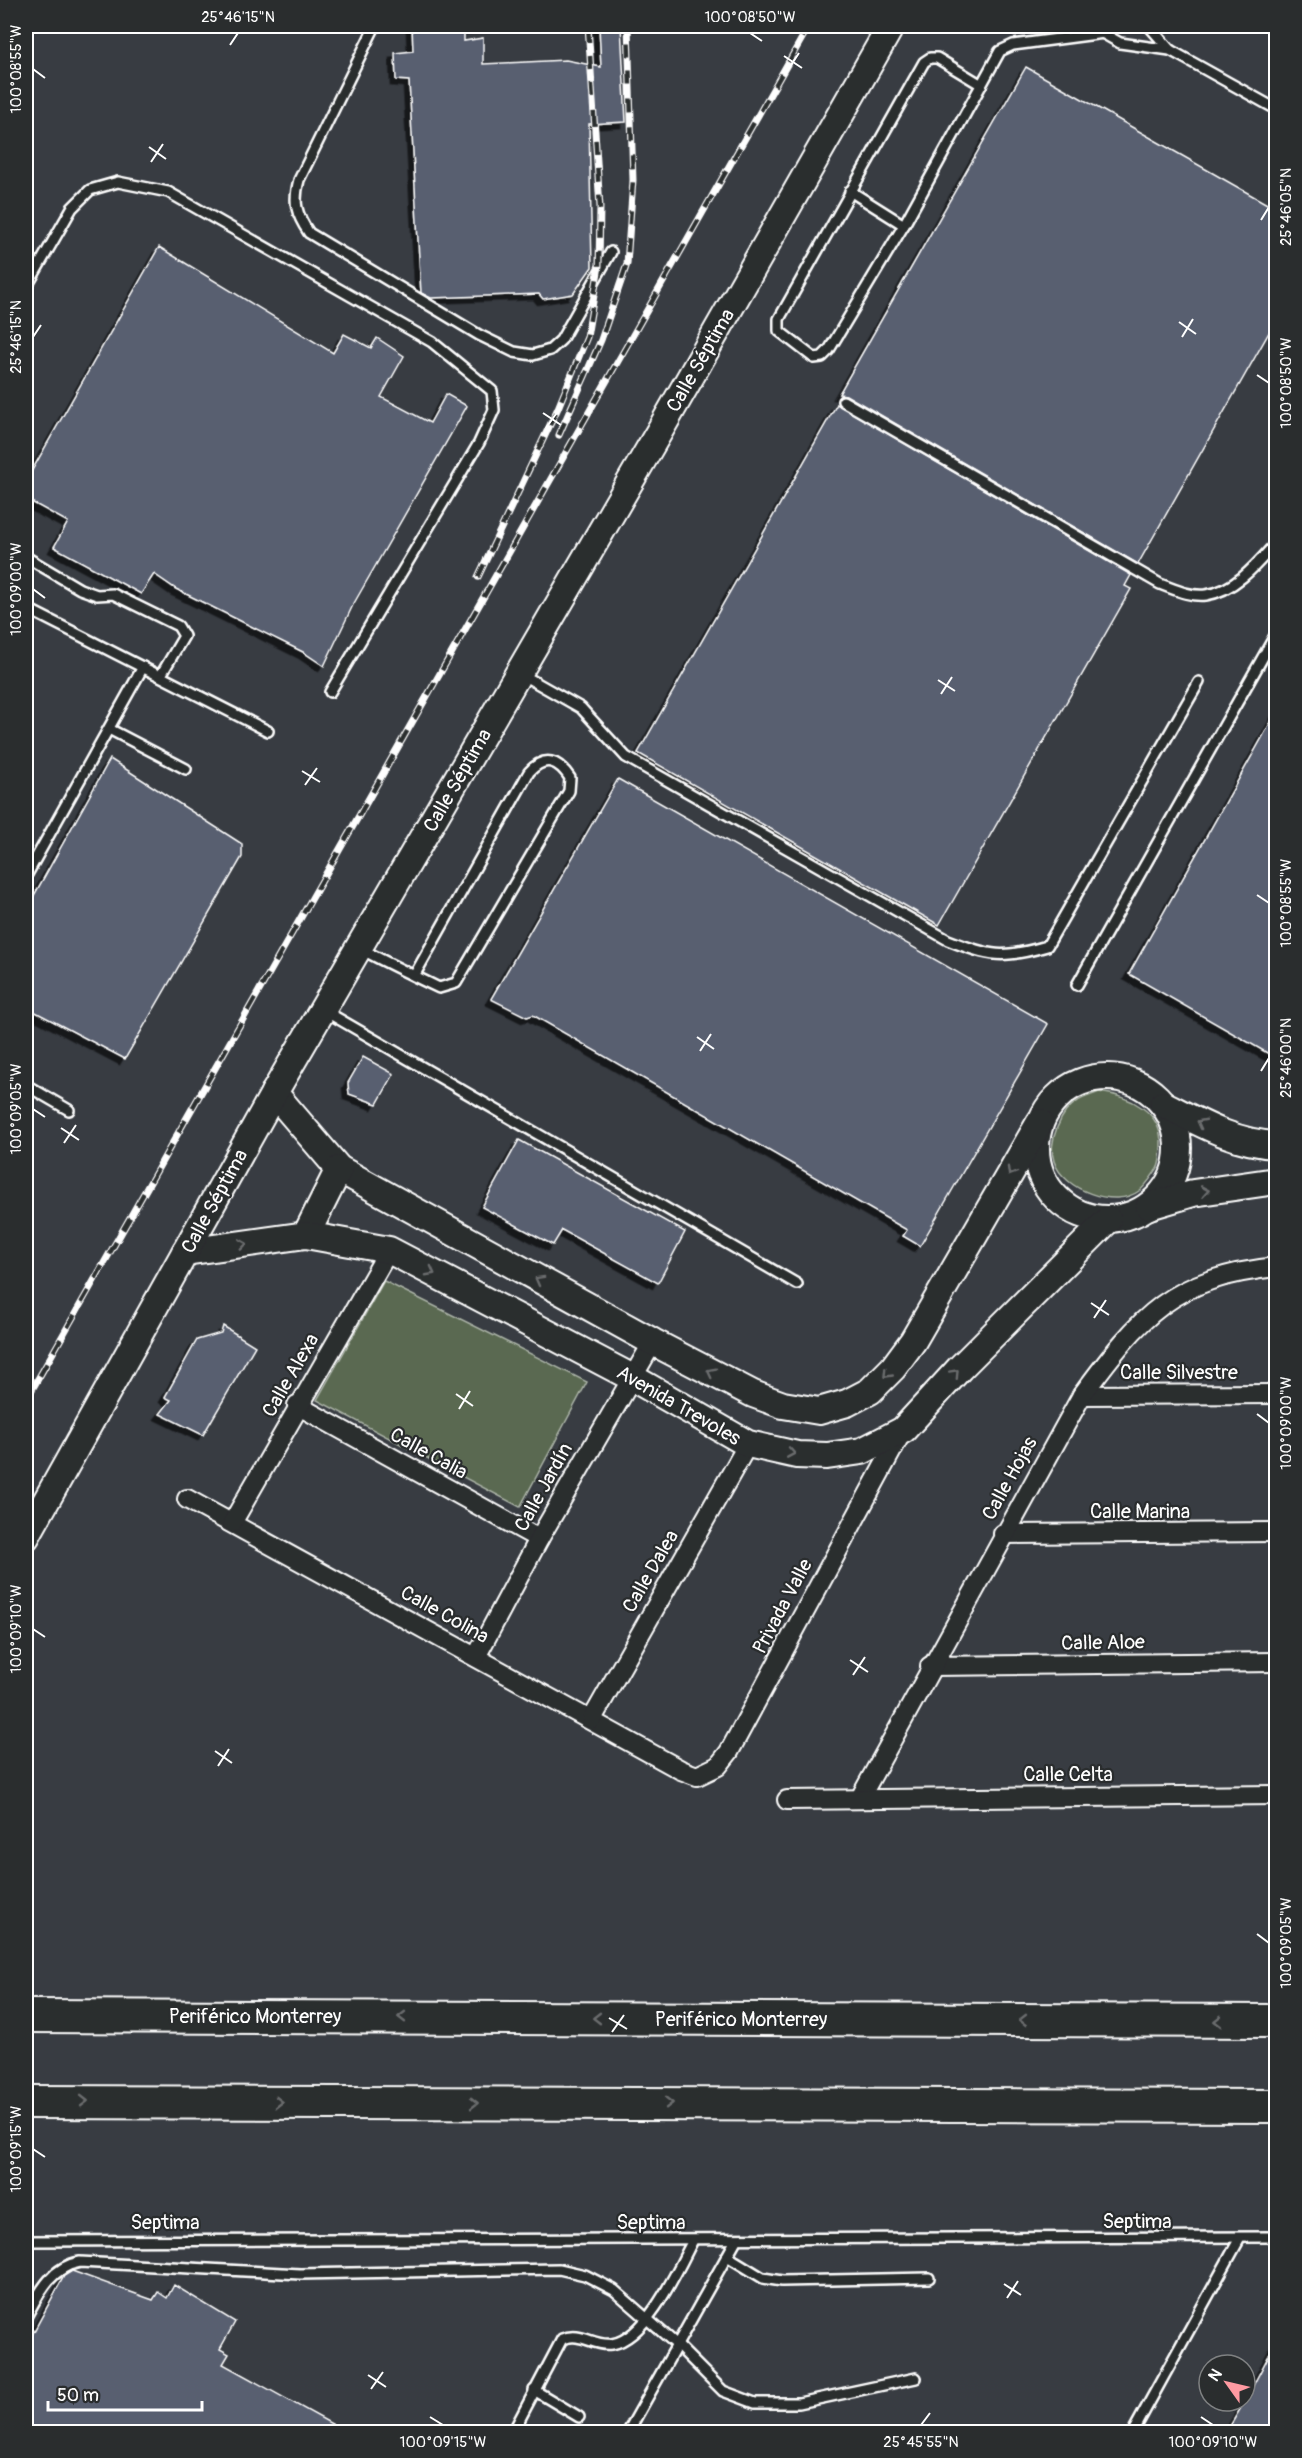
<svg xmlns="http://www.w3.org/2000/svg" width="1302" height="2458" font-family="Pangolin,sans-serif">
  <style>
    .green { fill: #5a6951; stroke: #acb4a8; stroke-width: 1.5 }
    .building { fill: #595f70; stroke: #fff; stroke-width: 1.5; filter: url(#shadow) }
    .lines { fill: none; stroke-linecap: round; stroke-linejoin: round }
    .lane-casing { stroke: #fff; stroke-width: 14 }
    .street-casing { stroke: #fff; stroke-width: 22 }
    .secondary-casing { stroke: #fff; stroke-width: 30 }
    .highway-casing { stroke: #fff; stroke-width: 36 }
    .lane { stroke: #2a2d2e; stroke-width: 9 }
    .street { stroke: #2a2d2e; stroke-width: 18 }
    .secondary { stroke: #2a2d2e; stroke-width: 26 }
    .highway { stroke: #2a2d2e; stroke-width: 32 }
    .rail-casing { stroke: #fff; stroke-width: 7 }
    .rail { stroke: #2a2d2e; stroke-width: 4.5; stroke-dasharray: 14; stroke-linecap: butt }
    .oneway { stroke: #6a6c6d }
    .ticks { fill: none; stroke: #fff; stroke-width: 2 }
    .labels { text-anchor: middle; stroke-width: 4.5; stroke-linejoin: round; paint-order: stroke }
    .street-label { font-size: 20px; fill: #fff; stroke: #2a2d2e }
    .neatline { fill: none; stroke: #fff; stroke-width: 2 }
    .ticks-label { font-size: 15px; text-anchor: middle; fill: #fff }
  </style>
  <defs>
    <filter id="shadow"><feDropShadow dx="-5.5" dy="5.5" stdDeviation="0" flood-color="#0009"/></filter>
  </defs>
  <rect width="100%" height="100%" fill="#383c42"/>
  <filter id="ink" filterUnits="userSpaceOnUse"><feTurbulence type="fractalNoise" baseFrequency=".0167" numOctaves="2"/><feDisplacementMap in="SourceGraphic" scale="12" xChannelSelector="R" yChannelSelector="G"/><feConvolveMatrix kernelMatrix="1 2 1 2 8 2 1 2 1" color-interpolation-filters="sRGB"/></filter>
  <g filter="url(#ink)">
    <g class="green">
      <path d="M1099,1092C1129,1096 1163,1111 1161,1147C1160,1154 1161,1163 1157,1169C1152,1176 1146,1186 1139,1191C1115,1209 1063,1190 1054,1161C1048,1142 1060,1111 1078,1101C1084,1097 1092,1095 1099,1092Z"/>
      <path d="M384,1281L587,1382L520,1507L317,1400Z"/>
    </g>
    <g class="building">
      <path d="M412,26H464V41L483,38V64L566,60L601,67L599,26H621L626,122L589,124L592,267L573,294L543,299L539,294L431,298L421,293L409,81L396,80L395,53L413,51Z"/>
      <path d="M1026,67L1276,209V320L1138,564L846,395L839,394Z"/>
      <path d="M159,247L333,353L344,334L371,348L377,338L404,356L381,397L430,423L446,394L467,406L353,605L324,666L303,652L176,589L154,574L141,594L54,547L68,522L26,499V481Z"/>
      <path d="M837,404L1131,575L1125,586L1131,589L939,925L638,753Z"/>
      <path d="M1276,713V1058L1129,974Z"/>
      <path d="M110,759L242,844V857L125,1059L26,1007V910Z"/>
      <path d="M618,779L1048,1024L920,1246L903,1236L907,1230L533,1015L527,1017L491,999Z"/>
      <path d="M363,1057L394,1074L377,1104L349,1094L348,1083Z"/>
      <path d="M519,1140L685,1232L658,1283L562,1230L553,1245L482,1207Z"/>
      <path d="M223,1326L255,1346L203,1435L160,1414L171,1400L165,1397L197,1340L221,1333Z"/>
      <path d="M72,2271L153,2300L158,2292L167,2298L174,2285L235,2322L220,2349L229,2354L223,2364L348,2433H26V2346L64,2276Z"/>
      <path d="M1276,2342V2433H1226L1245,2401Z"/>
    </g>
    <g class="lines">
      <defs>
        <g id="lane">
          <path d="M375,26L299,180C293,202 296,214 309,233L479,335L514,352L533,355L550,350L561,340L611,252"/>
          <path d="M1090,26L1120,43L1170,50L1276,109"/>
          <path d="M1149,26L1170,50"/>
          <path d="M980,84L937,58H930L924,62L779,319V331L814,358L822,357L829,350L904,225L1000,51L1013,45L1104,33"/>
          <path d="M850,191L904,225"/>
          <path d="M26,288L72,208L90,190L118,182L168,192L432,342L492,391L494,410L479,443L330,692"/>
          <path d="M843,401L1160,584C1174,589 1190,597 1206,595C1235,591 1258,563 1276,543"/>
          <path d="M26,557L80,589L97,595L113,594L178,626L184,636L161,675"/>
          <path d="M26,608L268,731"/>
          <path d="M521,674L581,708L626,757L948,940C991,957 1003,959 1047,946L1199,682"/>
          <path d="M109,729L186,769"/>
          <path d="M26,876L143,667"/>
          <path d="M359,948C385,962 412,975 439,988L456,983L569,791L570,778C558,760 545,755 529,772L414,976"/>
          <path d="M1077,985L1276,634"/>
          <path d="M325,1011L797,1284"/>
          <path d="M26,1085L69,1110"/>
          <path d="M26,2241L1276,2237"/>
          <path d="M727,2256L763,2278L782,2281L929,2278"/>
          <path d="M26,2317C39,2293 51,2267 80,2262L300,2274L559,2269L585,2275L614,2290L677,2345L723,2391L755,2403H799L916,2378"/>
          <path d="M534,2390L579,2417"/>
          <path d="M513,2432L562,2339C581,2331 594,2347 612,2344C647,2338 678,2269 693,2240"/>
          <path d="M628,2432L736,2240"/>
          <path d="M1133,2432L1240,2238"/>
        </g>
        <g id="street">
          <path d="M1082,1395L1276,1394"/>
          <path d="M297,1405L539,1539"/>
          <path d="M187,1499L681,1770L697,1776L718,1766L729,1752L903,1430"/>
          <path d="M232,1523L389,1250"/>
          <path d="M1003,1534L1276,1532"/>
          <path d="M476,1657L539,1539L653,1342"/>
          <path d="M930,1666L1276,1662"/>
          <path d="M592,1719L748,1444"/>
          <path d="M860,1798L1082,1395C1141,1315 1172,1278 1276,1267"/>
          <path d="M787,1800L1276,1795"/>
        </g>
        <g id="secondary">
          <circle cx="1107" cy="1148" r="71"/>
          <path d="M274,1093L339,1169L653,1342L753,1394L783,1405L819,1411L847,1403L870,1391L893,1368L913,1341L1040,1122"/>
          <path d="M1163,1104C1200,1123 1234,1143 1276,1145"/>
          <path d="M1149,1206L1193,1193L1276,1181"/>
          <path d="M306,1235L339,1169"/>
          <path d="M185,1252L306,1235L389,1250L631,1377L748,1444L797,1455L827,1456L862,1451L903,1430L960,1368L1108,1220"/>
          <path d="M26,1537L274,1093L659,432L891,26"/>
        </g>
        <g id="highway">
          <path d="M26,2016L1276,2021"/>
          <path d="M26,2102L1276,2106"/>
        </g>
      </defs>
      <use href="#lane" class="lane-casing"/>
      <use href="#street" class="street-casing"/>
      <use href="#secondary" class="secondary-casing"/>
      <use href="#highway" class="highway-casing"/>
      <use href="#lane" class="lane"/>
      <use href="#street" class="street"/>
      <use href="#secondary" class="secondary"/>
      <use href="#highway" class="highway"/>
      <defs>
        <g id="rail">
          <path d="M559,435L601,340L627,264L633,180L628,26"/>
          <path d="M478,577L558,408L587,337L599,266L600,207L588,26"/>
          <path d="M26,1400L809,26"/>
        </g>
      </defs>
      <use href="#rail" class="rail-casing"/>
      <use href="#rail" class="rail"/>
    </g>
    <defs><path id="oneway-chevron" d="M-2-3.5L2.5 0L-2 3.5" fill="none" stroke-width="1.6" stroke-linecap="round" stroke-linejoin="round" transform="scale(1.5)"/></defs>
    <g class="oneway">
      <use href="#oneway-chevron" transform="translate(1201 1123) rotate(-152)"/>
      <use href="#oneway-chevron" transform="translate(1011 1172) rotate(120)"/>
      <use href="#oneway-chevron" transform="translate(1205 1191) rotate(-10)"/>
      <use href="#oneway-chevron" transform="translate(243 1244) rotate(-8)"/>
      <use href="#oneway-chevron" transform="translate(431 1272) rotate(28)"/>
      <use href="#oneway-chevron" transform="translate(539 1280) rotate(-151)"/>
      <use href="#oneway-chevron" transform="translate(711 1372) rotate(-153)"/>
      <use href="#oneway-chevron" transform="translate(955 1373) rotate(-47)"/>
      <use href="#oneway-chevron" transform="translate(887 1374) rotate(134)"/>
      <use href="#oneway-chevron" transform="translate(791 1453) rotate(10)"/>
      <use href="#oneway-chevron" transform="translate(402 2017) rotate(-180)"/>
      <use href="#oneway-chevron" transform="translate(597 2018) rotate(-180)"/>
      <use href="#oneway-chevron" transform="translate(1023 2020) rotate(-180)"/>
      <use href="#oneway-chevron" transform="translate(1218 2021) rotate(-180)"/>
      <use href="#oneway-chevron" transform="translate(84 2101)"/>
      <use href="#oneway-chevron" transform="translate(279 2102)"/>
      <use href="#oneway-chevron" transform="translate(474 2103)"/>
      <use href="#oneway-chevron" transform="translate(669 2103)"/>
    </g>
  </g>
  <path class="ticks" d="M750,33L762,41M230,45L238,33M784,56L802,68M33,69L45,78M787,71L799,53M149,147L166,159M151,162L163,144M1261,220L1269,207M1179,322L1196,334M33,337L41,325M1182,337L1193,319M1257,375L1269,383M543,413L561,425M546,428L558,411M33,589L45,598M938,680L955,691M941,694L952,677M302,771L320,782M305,785L317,768M1257,895L1269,903M697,1037L714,1049M700,1051L711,1034M1261,1071L1269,1058M33,1109L45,1117M61,1128L79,1140M64,1143L76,1125M1091,1303L1109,1315M1094,1318L1106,1300M456,1394L473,1406M459,1409L470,1391M1257,1414L1269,1423M33,1629L45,1637M850,1660L868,1672M853,1675L865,1657M215,1751L232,1763M218,1766L229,1749M1257,1934L1269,1943M609,2018L627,2029M612,2032L624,2015M33,2149L45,2157M1004,2284L1021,2295M1007,2298L1018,2281M368,2375L386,2387M371,2389L383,2372M430,2417L443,2425M1201,2417L1213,2425M921,2425L930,2413"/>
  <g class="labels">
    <g class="street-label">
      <text transform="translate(700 360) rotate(-60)" y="7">Calle Séptima</text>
      <text transform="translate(457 780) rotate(-60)" y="7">Calle Séptima</text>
      <text transform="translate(214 1201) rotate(-61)" y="7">Calle Séptima</text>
      <text x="1179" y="1379">Calle Silvestre</text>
      <text transform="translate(290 1375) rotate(-60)" y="7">Calle Alexa</text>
      <text transform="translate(679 1405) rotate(30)" y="7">Avenida Trevoles</text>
      <text transform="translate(429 1453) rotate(29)" y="7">Calle Calia</text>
      <text transform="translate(1009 1478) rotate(-61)" y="7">Calle Hojas</text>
      <text transform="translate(543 1487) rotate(-61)" y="7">Calle Jardín</text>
      <text x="1140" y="1518">Calle Marina</text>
      <text transform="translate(650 1571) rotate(-60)" y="7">Calle Dalea</text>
      <text transform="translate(782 1606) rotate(-62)" y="7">Privada Valle</text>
      <text transform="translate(445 1614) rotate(29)" y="7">Calle Colina</text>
      <text transform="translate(1103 1642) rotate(-1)" y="7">Calle Aloe</text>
      <text x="1068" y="1781">Calle Celta</text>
      <text x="255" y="2023">Periférico Monterrey</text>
      <text x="741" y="2026">Periférico Monterrey</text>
      <text x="1137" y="2228">Septima</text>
      <text x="165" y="2229">Septima</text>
      <text x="651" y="2229">Septima</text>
    </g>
  </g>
  <rect width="1302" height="2458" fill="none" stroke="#2a2d2e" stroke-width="66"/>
  <g transform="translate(1227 2383) rotate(304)"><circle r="28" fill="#2a2d2e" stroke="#7f8182" stroke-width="1.5"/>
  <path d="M0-4.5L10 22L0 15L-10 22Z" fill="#ff9aa2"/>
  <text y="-9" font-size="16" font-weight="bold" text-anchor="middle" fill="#ffffff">N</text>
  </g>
  <path d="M48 2401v9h154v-9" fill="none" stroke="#ffffff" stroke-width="3"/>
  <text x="57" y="2401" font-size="18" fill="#ffffff" stroke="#2a2d2e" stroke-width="4.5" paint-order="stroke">50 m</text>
  <rect x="33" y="33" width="1236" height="2392" class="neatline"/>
  <g class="ticks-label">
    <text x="238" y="22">25°46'15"N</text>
    <text x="750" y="22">100°08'50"W</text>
    <text transform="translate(16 69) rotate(-90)" y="5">100°08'55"W</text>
    <text transform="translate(1286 207) rotate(-90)" y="5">25°46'05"N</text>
    <text transform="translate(16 337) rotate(-90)" y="5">25°46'15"N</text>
    <text transform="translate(1286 383) rotate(-90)" y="5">100°08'50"W</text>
    <text transform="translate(16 589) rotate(-90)" y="5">100°09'00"W</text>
    <text transform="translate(1286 903) rotate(-90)" y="5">100°08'55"W</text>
    <text transform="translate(1286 1058) rotate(-90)" y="5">25°46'00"N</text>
    <text transform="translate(16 1109) rotate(-90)" y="5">100°09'05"W</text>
    <text transform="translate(1286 1423) rotate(-90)" y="5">100°09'00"W</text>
    <text transform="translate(16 1629) rotate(-90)" y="5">100°09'10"W</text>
    <text transform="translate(1286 1943) rotate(-90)" y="5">100°09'05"W</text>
    <text transform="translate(16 2149) rotate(-90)" y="5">100°09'15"W</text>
    <text x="443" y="2447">100°09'15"W</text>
    <text x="921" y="2447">25°45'55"N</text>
    <text x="1213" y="2447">100°09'10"W</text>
  </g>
</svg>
